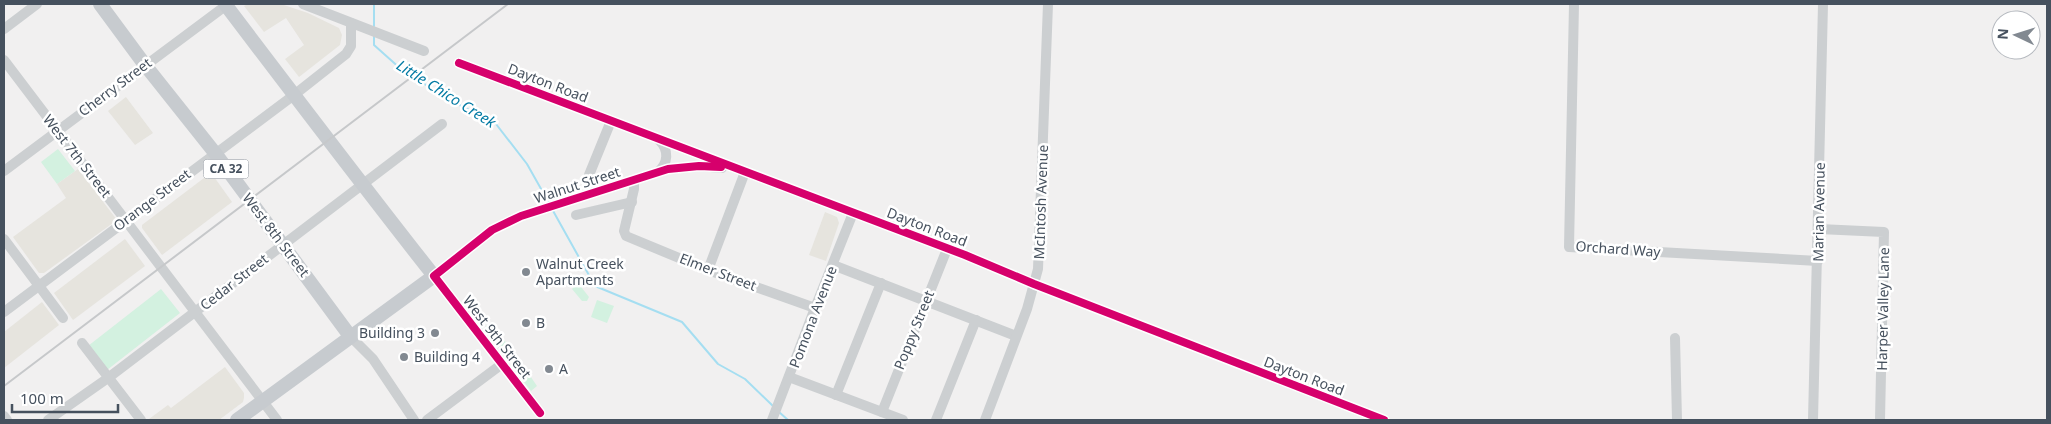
<svg xmlns="http://www.w3.org/2000/svg" width="2051" height="424" font-family="'Noto Sans',sans-serif">
  <style>
    .commercial { fill: #e6e4de }
    .green { fill: #d3f1e0 }
    .lines { fill: none; stroke-linecap: round; stroke-linejoin: round }
    .stream { stroke: #a5def1; stroke-width: 2 }
    .minor { stroke: #cccfd1; stroke-width: 10 }
    .major { stroke: #c7cbcf; stroke-width: 14 }
    .rail { stroke: #c6c8ca; stroke-width: 2 }
    .cycleway-casing { stroke: #fff; stroke-width: 11 }
    .cycleway { stroke: #d6006c; stroke-width: 8 }
    .poi-dot { fill: #828991; stroke: #fff; stroke-width: 2 }
    .labels { text-anchor: middle; stroke-width: 5; stroke-linejoin: round; paint-order: stroke }
    .shield { fill: #fff; stroke: #7e858e; stroke-width: 1 }
    .shield-label { font-size: 12px; font-weight: bold; fill: #46515e }
    .street-label { font-size: 14px; fill: #46515e; stroke: #fff }
    .poi-label { font-size: 14px; fill: #46515e; stroke: #fff; text-anchor: start }
    .water-label { font-size: 15px; font-style: italic; fill: #047ba4; stroke: #fff }
  </style>
  <rect width="100%" height="100%" fill="#f1f0f0"/>
  <g class="commercial">
    <path d="M248,4H281L308,13L339,28L342,35L340,45L299,77L285,59L304,45L286,18L264,32L244,6Z"/>
    <path d="M126,97L153,133L135,145L108,111Z"/>
    <path d="M78,169L117,220L44,273H39L13,237L66,198L57,184Z"/>
    <path d="M212,174L232,202L162,255L142,228V225L208,175Z"/>
    <path d="M825,212L837,217L839,223L826,261L809,255Z"/>
    <path d="M125,239L145,266L73,320L54,293Z"/>
    <path d="M42,302L59,325L4,368V332Z"/>
    <path d="M225,367L244,393V398L243,402L219,420L149,419L168,405L171,408Z"/>
  </g>
  <g class="green">
    <path d="M58,149L75,171L57,184L41,162Z"/>
    <path d="M578,283L589,297L587,301H582L572,289Z"/>
    <path d="M161,289L180,313L107,370L88,346Z"/>
    <path d="M597,300L614,306L607,323L591,317Z"/>
    <path d="M490,323L508,345L501,351L484,328Z"/>
    <path d="M520,361L537,386L531,391L514,369L519,367L518,363Z"/>
  </g>
  <g class="lines">
    <g class="stream">
      <path d="M374,26V4"/>
      <path d="M374,36V45L402,70L450,100L496,124L527,164L549,203"/>
      <path d="M552,209L595,286L682,322L718,364L745,379L774,407"/>
      <path d="M779,412L788,420"/>
    </g>
    <g class="minor">
      <path d="M303,4L424,51"/>
      <path d="M1574,4L1569,247L1818,261"/>
      <path d="M4,29L37,4"/>
      <path d="M4,60L277,420"/>
      <path d="M459,63L965,255L1034,284L1384,420"/>
      <path d="M4,171L228,4"/>
      <path d="M657,173C669,163 669,150 659,140"/>
      <path d="M589,175L611,121"/>
      <path d="M634,180V189L624,231L626,236L708,270L815,308"/>
      <path d="M576,215L632,202"/>
      <path d="M1819,229L1884,232L1880,420"/>
      <path d="M4,239L63,318"/>
      <path d="M833,265L1016,336"/>
      <path d="M708,270L745,172"/>
      <path d="M4,312L294,95L346,54L351,46V23"/>
      <path d="M350,336L373,359L414,420"/>
      <path d="M1675,338L1677,420"/>
      <path d="M82,343L141,420"/>
      <path d="M789,377L903,420"/>
      <path d="M836,395L881,283"/>
      <path d="M882,412L947,249"/>
      <path d="M540,413L434,276L492,230L521,216L668,169L699,166L722,168"/>
      <path d="M4,416L7,420"/>
      <path d="M48,420L108,378L442,124"/>
      <path d="M427,420L502,364"/>
      <path d="M772,420L815,308L853,213"/>
      <path d="M936,420L976,320"/>
      <path d="M985,420L1027,309L1038,269L1048,4"/>
      <path d="M1813,420L1823,4"/>
    </g>
    <g class="major">
      <path d="M100,4L145,65L215,153L350,336"/>
      <path d="M225,4C294,95 363,186 434,276L237,420"/>
    </g>
    <path class="rail" d="M4,386L508,4"/>
    <defs>
      <g id="cycleway">
        <path d="M459,63L965,255L1034,284L1384,420"/>
        <path d="M540,413L434,276L492,230L521,216L668,169L699,166L721,167"/>
      </g>
    </defs>
    <use href="#cycleway" class="cycleway-casing"/>
    <use href="#cycleway" class="cycleway"/>
  </g>
  <g class="poi-dot">
    <circle cx="526" cy="272" r="5"/>
    <circle cx="526" cy="323" r="5"/>
    <circle cx="435" cy="333" r="5"/>
    <circle cx="404" cy="357" r="5"/>
    <circle cx="549" cy="369" r="5"/>
  </g>
  <g class="labels">
    <rect class="shield" x="203.5" y="159.5" width="45" height="19" rx="4"/>
    <g class="shield-label">
      <text x="226" y="173">CA 32</text>
    </g>
    <g class="street-label">
      <text transform="translate(548 83) rotate(21)" y="5">Dayton Road</text>
      <text transform="translate(115 87) rotate(-37)" y="5">Cherry Street</text>
      <text transform="translate(77 156) rotate(52)" y="5">West 7th Street</text>
      <text transform="translate(577 185) rotate(-18)" y="5">Walnut Street</text>
      <text transform="translate(152 200) rotate(-37)" y="5">Orange Street</text>
      <text transform="translate(1041 202) rotate(-88)" y="5">McIntosh Avenue</text>
      <text transform="translate(1819 212) rotate(-89)" y="5">Marian Avenue</text>
      <text transform="translate(927 227) rotate(21)" y="5">Dayton Road</text>
      <text transform="translate(276 235) rotate(53)" y="5">West 8th Street</text>
      <text transform="translate(1618 249) rotate(4)" y="5">Orchard Way</text>
      <text transform="translate(718 272) rotate(21)" y="5">Elmer Street</text>
      <text transform="translate(234 282) rotate(-38)" y="5">Cedar Street</text>
      <text transform="translate(1883 309) rotate(-89)" y="5">Harper Valley Lane</text>
      <text transform="translate(813 317) rotate(-69)" y="5">Pomona Avenue</text>
      <text transform="translate(914 330) rotate(-68)" y="5">Poppy Street</text>
      <text transform="translate(497 337) rotate(52)" y="5">West 9th Street</text>
      <text transform="translate(1304 376) rotate(21)" y="5">Dayton Road</text>
    </g>
    <g class="poi-label">
      <text x="536" y="269">Walnut Creek<tspan x="536" dy="16">Apartments</tspan></text>
      <text x="536" y="328">B</text>
      <text x="425" y="338" text-anchor="end">Building 3</text>
      <text x="414" y="362">Building 4</text>
      <text x="559" y="374">A</text>
    </g>
    <g class="water-label">
      <text transform="translate(446 94) rotate(32)" y="5">Little Chico Creek</text>
    </g>
  </g>
  <rect width="2051" height="424" fill="none" stroke="#46515e" stroke-width="10"/>
  <g transform="translate(2016 35) rotate(274)"><circle r="24" fill="#ffffff" stroke="#b5b9bf"/>
  <path d="M0-4L9 19L0 12L-9 19Z" fill="#828991"/>
  <text y="-8" font-size="14" font-weight="bold" text-anchor="middle" fill="#46515e">N</text>
  </g>
  <path d="M12 404v8h106v-8" fill="none" stroke="#46515e" stroke-width="2.5"/>
  <text x="20" y="404" font-size="15" fill="#46515e" stroke="#ffffff" stroke-width="4" paint-order="stroke">100 m</text>
</svg>
